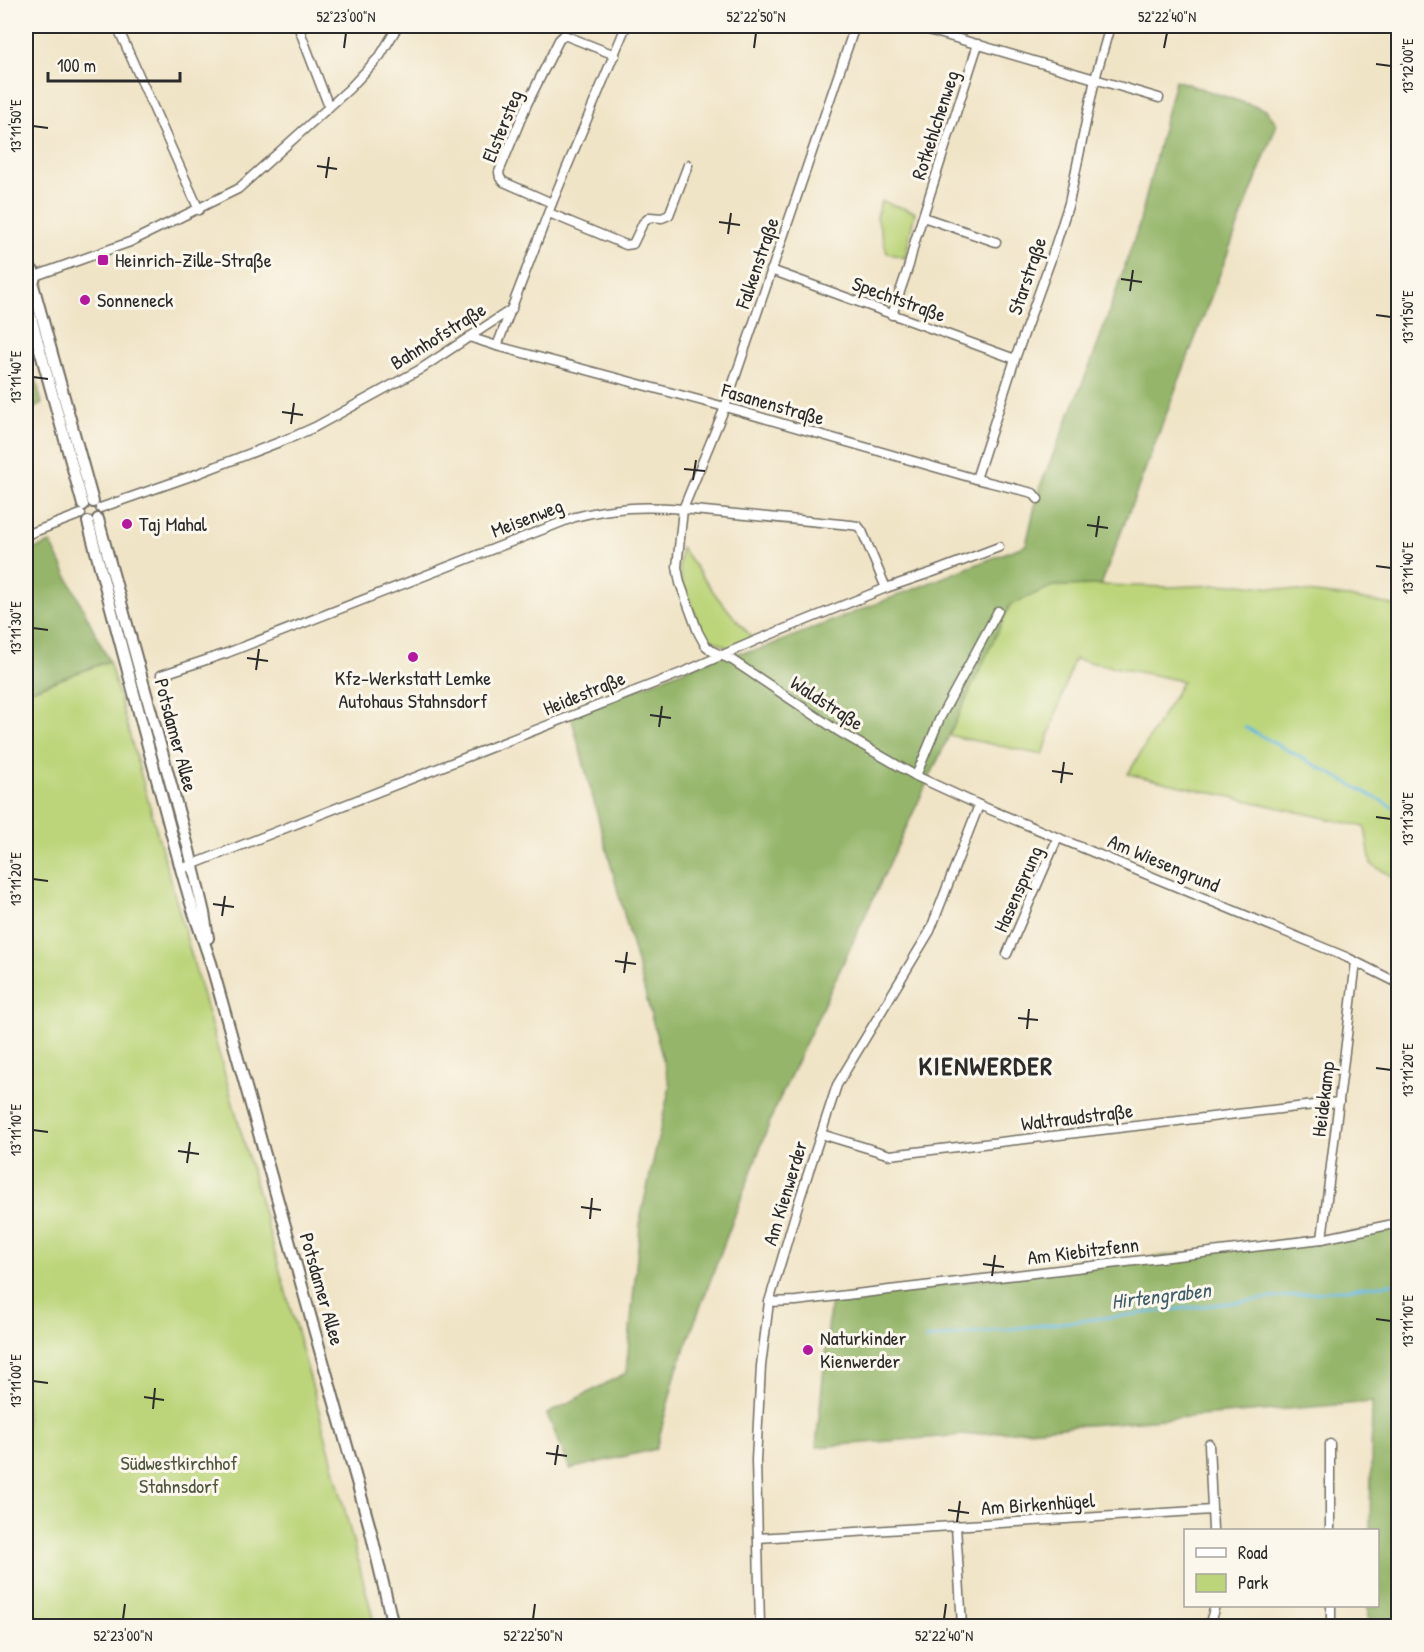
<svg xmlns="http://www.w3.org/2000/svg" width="1424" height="1652" font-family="'Patrick Hand',sans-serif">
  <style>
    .green { fill: #bcd57a; stroke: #748052; stroke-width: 1.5 }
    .forest { fill: #95b66a; stroke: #60704a; stroke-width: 1.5 }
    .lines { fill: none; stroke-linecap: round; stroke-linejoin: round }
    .stream { stroke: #62b7df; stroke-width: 3 }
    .minor-casing { stroke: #706c61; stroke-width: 11 }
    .tertiary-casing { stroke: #706c61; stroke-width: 14 }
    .minor { stroke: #fff; stroke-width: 8 }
    .tertiary { stroke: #fff; stroke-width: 10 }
    .ticks { fill: none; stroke: #2b2b2b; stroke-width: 2 }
    .poi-dot { fill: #b5179e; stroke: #fbf7ec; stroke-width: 2 }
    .labels { text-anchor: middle; stroke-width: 6; stroke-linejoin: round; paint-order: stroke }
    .street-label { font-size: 20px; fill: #2b2b2b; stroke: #fbf7ec }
    .poi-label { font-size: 20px; fill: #2b2b2b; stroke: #fbf7ec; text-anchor: start }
    .park-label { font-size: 20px; fill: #4f563f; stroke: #fbf7ec }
    .water-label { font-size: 21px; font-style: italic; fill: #3e5c6a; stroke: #fbf7ec }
    .district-label { font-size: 26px; font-weight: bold; letter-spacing: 1.5px; fill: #2b2b2b; stroke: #fbf7ec }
    .neatline { fill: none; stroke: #2b2b2b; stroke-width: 2 }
    .ticks-label { font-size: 15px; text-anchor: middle; fill: #2b2b2b }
  </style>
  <rect width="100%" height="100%" fill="#fbf7ec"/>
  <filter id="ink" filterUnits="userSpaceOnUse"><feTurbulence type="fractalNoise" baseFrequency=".0167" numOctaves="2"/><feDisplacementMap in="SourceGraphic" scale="12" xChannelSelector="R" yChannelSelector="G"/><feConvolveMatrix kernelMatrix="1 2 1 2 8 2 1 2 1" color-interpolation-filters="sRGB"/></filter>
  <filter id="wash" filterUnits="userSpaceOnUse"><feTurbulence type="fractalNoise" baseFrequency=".008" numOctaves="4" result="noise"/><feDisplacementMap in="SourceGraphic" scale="24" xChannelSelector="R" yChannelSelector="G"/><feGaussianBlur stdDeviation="1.35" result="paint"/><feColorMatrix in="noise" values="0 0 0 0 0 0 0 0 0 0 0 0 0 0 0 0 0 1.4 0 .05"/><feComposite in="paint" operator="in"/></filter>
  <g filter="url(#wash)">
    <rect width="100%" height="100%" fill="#f0e4c6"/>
    <g class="green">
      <path d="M881,201L915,212L905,258L887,253L877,217Z"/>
      <path d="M681,547L718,598L754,640L730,649L717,642L704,637L682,582L679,567Z"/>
      <path d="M1240,584L1348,597L1398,606V880L1371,864L1365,827L1128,774L1183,681L1074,659L1043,755L938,733L1010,604L1051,586L1101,585L1170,587Z"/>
      <path d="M109,661L317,1403L375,1626H26V692Z"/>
    </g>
    <g class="forest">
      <path d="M1175,80L1266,110L1277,124L1101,585L1053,586L1010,605L774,1111L677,1369L656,1449L570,1469L547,1414L626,1373L641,1215L670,1086L571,716L721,655L758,650L1026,545L1039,489L1094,355L1139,225Z"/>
      <path d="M36,379L42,404L26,412V382Z"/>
      <path d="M51,543L109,661L26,692V552Z"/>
      <path d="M1398,1226V1626H1368V1606H1378V1530H1370L1372,1402L816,1447L831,1299Z"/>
    </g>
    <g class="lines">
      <g class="stream">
        <path d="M1245,727L1398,810"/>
        <path d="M926,1339L1398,1283"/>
      </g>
    </g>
  </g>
  <g filter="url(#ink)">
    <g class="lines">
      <defs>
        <g id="minor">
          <path d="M117,26L199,210"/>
          <path d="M298,26L329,107"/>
          <path d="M855,26L725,407L683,509L677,567L680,583L698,632L705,645L712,651L732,660L838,731L916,776L979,805L1346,957L1398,983"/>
          <path d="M915,26L1159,98"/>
          <path d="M552,203L504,182L500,178L499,172L527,104L559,40L564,35L615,55"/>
          <path d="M549,213L626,245L633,244L643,223L650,217L662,218L669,215L688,165"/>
          <path d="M923,217L996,242"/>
          <path d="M771,270L1015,359"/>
          <path d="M35,276L130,242L238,189L349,89L380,56L398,26"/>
          <path d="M892,315L909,265L915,241L978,44"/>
          <path d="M469,337L497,346L725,407L976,479L1033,493L1038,499"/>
          <path d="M497,346L552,203L626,26"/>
          <path d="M976,479L1015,359L1050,262L1069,203L1095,79L1110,26"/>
          <path d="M100,508L194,475L295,436L315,427L419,370L512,309"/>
          <path d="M26,535L81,514"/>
          <path d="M161,675L227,653L575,517C614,507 643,506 683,509L851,525L858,526L862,531L886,588"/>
          <path d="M916,776L940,718L998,611"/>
          <path d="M181,869L686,671L757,640L886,588L933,572L999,547"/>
          <path d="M1007,954L1058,837"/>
          <path d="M821,1134L890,1155L1339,1102"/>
          <path d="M1322,1239L1356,962"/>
          <path d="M769,1302L796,1301L1322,1239L1398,1223"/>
          <path d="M1209,1444L1213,1530"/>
          <path d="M1330,1444V1530"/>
          <path d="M956,1526L962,1626"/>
          <path d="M758,1538L1212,1510"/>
          <path d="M1331,1606V1626"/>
          <path d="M760,1626L756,1460L761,1366L769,1302L801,1195L837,1085L930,931L979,805"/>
          <path d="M1209,1626L1215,1606"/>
        </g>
        <g id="tertiary">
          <path d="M26,267L33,271L35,276L33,285L26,288"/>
          <path d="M33,285L93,502"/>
          <path d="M26,299L83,505"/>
          <path d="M98,519L189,850L204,913L208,938"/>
          <path d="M88,522L181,869L193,910L211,963L370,1528L393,1626"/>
        </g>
      </defs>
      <use href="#minor" class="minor-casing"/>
      <use href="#tertiary" class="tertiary-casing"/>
      <use href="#minor" class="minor"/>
      <use href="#tertiary" class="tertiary"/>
    </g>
  </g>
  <path class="ticks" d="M344,48L346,33M754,48L756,33M1164,48L1167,33M1376,64L1391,66M33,126L48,128M317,166L337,169M326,178L329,157M719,222L740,225M728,234L731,213M1121,279L1142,282M1130,291L1133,270M1376,315L1391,317M33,377L48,379M282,412L303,415M291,424L294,403M684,469L705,471M693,480L696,460M1087,525L1108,528M1096,537L1099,516M1376,566L1391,568M33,628L48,630M247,658L268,661M256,670L259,649M650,715L671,718M659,727L662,706M1052,771L1073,774M1061,783L1064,762M1376,817L1391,819M33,879L48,881M213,904L234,907M222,916L225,896M615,961L636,964M624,973L627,952M1018,1018L1038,1020M1027,1029L1029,1009M1376,1068L1391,1070M33,1130L48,1132M178,1151L199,1154M187,1163L190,1142M581,1207L601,1210M590,1219L592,1198M983,1264L1004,1267M992,1276L995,1255M1376,1319L1391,1321M33,1381L48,1383M144,1397L164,1400M153,1409L155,1388M546,1453L567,1456M555,1465L558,1445M948,1510L969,1513M957,1522L960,1501M123,1619L125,1604M533,1619L535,1604M944,1619L946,1604"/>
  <g class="poi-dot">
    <rect x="97" y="254" width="12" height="12" rx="3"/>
    <circle cx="85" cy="300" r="6"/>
    <circle cx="127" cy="524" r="6"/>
    <circle cx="413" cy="657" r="6"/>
    <circle cx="808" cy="1350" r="6"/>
  </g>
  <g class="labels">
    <g class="street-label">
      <text transform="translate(935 125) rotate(-72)" y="7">Rotkehlchenweg</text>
      <text transform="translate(502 126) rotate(-68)" y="7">Elstersteg</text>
      <text transform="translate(757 263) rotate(-71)" y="7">Falkenstraße</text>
      <text transform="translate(1027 276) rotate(-71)" y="7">Starstraße</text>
      <text transform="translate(899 299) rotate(20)" y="7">Spechtstraße</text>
      <text transform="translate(438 336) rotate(-32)" y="7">Bahnhofstraße</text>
      <text transform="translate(773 404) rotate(16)" y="7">Fasanenstraße</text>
      <text transform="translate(527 518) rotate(-21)" y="7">Meisenweg</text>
      <text transform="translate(584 693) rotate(-22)" y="7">Heidestraße</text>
      <text transform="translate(827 703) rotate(33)" y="7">Waldstraße</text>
      <text transform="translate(176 735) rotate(75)" y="7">Potsdamer Allee</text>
      <text transform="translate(1164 863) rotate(23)" y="7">Am Wiesengrund</text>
      <text transform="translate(1018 889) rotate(-66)" y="7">Hasensprung</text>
      <text transform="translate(1323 1099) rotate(-83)" y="7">Heidekamp</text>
      <text transform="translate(1077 1117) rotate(-7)" y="7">Waltraudstraße</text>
      <text transform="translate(785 1193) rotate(-73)" y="7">Am Kienwerder</text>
      <text transform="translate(1083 1251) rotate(-7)" y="7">Am Kiebitzfenn</text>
      <text transform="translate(322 1289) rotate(74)" y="7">Potsdamer Allee</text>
      <text transform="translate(1038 1504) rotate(-4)" y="7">Am Birkenhügel</text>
    </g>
    <g class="poi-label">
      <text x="115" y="267">Heinrich-Zille-Straße</text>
      <text x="97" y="307">Sonneneck</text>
      <text x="139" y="531">Taj Mahal</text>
      <text x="413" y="685" text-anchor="middle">Kfz-Werkstatt Lemke<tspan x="413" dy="23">Autohaus Stahnsdorf</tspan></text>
      <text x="820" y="1345">Naturkinder<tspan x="820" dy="23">Kienwerder</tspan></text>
    </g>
    <g class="park-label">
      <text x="179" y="1470">Südwestkirchhof<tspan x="179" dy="23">Stahnsdorf</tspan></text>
    </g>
    <g class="water-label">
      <text transform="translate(1161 1296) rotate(-7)" y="7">Hirtengraben</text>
    </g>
    <g class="district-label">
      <text x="986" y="1075">KIENWERDER</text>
    </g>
  </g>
  <rect width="1424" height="1652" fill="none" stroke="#fbf7ec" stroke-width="66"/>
  <rect x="1184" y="1529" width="195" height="78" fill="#fbf7ec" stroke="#a8a59f" stroke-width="1.5"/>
  <rect x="1196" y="1548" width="30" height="9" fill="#ffffff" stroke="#a8a59f" stroke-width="1.5"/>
  <text x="1238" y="1559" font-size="18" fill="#2b2b2b">Road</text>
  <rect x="1196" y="1574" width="30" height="18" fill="#bcd57a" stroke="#a8a59f" stroke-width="1.5"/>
  <text x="1238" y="1589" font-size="18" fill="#2b2b2b">Park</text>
  <path d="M48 72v9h132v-9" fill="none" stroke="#2b2b2b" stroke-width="3"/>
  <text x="57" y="72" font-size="18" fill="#2b2b2b" stroke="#fbf7ec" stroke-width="4.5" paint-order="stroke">100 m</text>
  <rect x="33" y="33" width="1358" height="1586" class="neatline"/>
  <g class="ticks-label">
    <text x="346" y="22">52°23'00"N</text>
    <text x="756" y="22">52°22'50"N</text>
    <text x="1167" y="22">52°22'40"N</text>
    <text transform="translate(1408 66) rotate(-90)" y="5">13°12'00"E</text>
    <text transform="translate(16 126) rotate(-90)" y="5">13°11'50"E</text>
    <text transform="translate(1408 317) rotate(-90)" y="5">13°11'50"E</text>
    <text transform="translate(16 377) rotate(-90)" y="5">13°11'40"E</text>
    <text transform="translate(1408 568) rotate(-90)" y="5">13°11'40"E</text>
    <text transform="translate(16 628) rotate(-90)" y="5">13°11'30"E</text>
    <text transform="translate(1408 819) rotate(-90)" y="5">13°11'30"E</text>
    <text transform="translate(16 879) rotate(-90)" y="5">13°11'20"E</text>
    <text transform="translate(1408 1070) rotate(-90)" y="5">13°11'20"E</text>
    <text transform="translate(16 1130) rotate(-90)" y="5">13°11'10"E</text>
    <text transform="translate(1408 1321) rotate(-90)" y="5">13°11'10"E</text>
    <text transform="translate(16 1381) rotate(-90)" y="5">13°11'00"E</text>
    <text x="123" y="1641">52°23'00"N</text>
    <text x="533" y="1641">52°22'50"N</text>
    <text x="944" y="1641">52°22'40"N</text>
  </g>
</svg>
